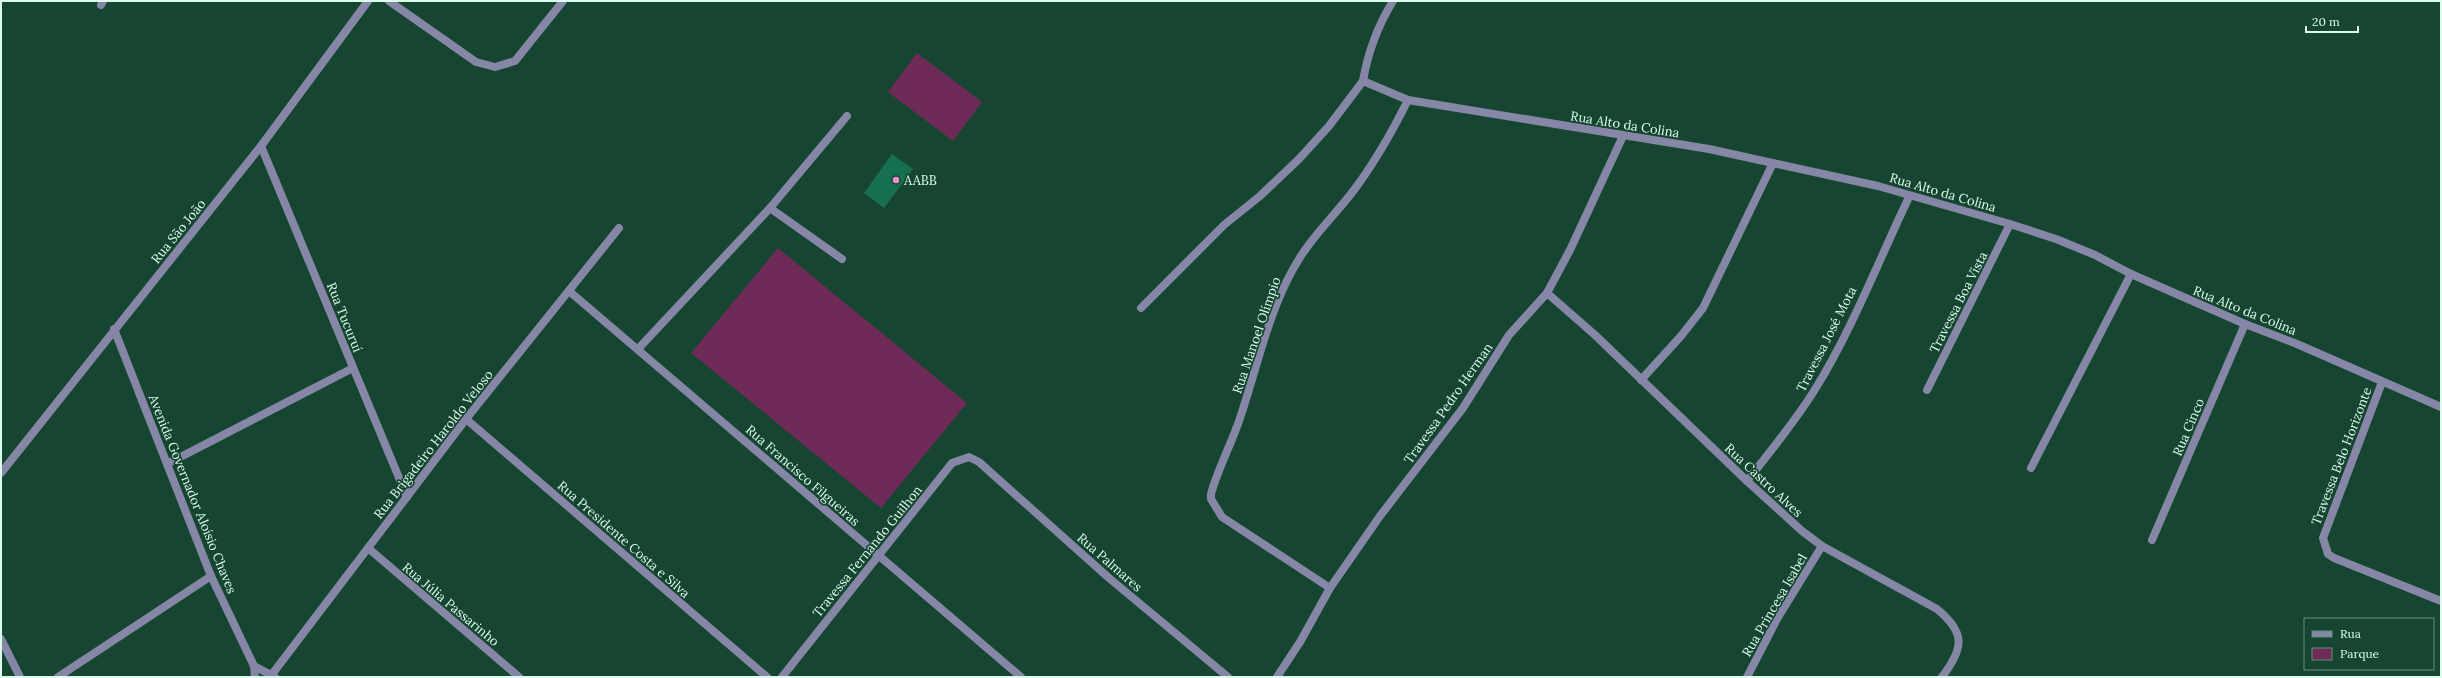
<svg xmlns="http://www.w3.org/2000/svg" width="2442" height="678" font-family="Lora,serif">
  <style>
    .green { fill: #6e2b57 }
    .water { fill: #16704f }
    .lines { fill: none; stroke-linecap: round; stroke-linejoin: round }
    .service { stroke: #8687a6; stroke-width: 8 }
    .minor { stroke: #8687a6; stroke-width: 8 }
    .poi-dot { fill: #f690d0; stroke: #164531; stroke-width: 1.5 }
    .labels { text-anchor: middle; stroke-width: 3.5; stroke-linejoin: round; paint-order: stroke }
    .street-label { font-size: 13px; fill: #dcfdec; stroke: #164531 }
    .poi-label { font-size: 13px; fill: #dcfdec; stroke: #164531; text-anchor: start }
  </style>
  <rect width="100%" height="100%" fill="#164531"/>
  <g class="green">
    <path d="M917,53L982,102L953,141L888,92Z"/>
    <path d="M778,248L967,403L881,508L691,353Z"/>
  </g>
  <path class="water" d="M892,154L913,169L884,208L864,193Z"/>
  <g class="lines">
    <g class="service">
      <path d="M770,208L842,259"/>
      <path d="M638,349L770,208L847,116"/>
    </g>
    <g class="minor">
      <path d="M389,1L476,62L495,67L515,61L563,1"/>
      <path d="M1393,1C1377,27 1368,52 1363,81L1408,100L1709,149L1878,186L2010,224L2056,239L2095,255L2131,274L2245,324L2297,344L2441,407"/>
      <path d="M101,5L103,1"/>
      <path d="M261,146L407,497"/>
      <path d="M569,291L1021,677"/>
      <path d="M1547,293L1595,335L1747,481L1802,531L1822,546L1937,609C1966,633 1964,648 1942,677"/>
      <path d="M1141,308L1224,225L1260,196L1299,159L1329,126L1363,81"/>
      <path d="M114,329L211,576L254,666L255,677"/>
      <path d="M1641,380L1681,336L1703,308L1773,163"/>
      <path d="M2382,382L2323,538L2328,554L2334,558L2441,601"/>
      <path d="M1927,390L2010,224"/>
      <path d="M466,419L767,677"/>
      <path d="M167,464L353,368"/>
      <path d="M2031,468L2131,274"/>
      <path d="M1,473L261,146L368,1"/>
      <path d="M1747,481C1770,452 1794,423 1814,391C1851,332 1879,260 1909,197"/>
      <path d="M2152,540L2245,324"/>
      <path d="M368,548L519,677"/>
      <path d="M1330,588L1222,517L1211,499V494C1218,468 1232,443 1240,418C1258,365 1269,307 1299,259C1314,234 1336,214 1354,190C1375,162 1392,132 1408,100"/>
      <path d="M1,639L20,677"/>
      <path d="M254,666L275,677"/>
      <path d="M58,677L211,576"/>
      <path d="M270,677L466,419L619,228"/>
      <path d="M782,677L952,463L969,457L979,462L1109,578L1228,677"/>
      <path d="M1277,677L1300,642L1330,588L1380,516L1463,408L1509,335L1547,293L1570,250L1623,136"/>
      <path d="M1747,677L1777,619L1822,546"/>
    </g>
  </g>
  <circle class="poi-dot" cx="896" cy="180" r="4"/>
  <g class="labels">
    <g class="street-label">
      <text transform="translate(1625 124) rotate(9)" y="5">Rua Alto da Colina</text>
      <text transform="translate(1943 192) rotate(16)" y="5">Rua Alto da Colina</text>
      <text transform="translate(178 231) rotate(-51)" y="5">Rua São João</text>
      <text transform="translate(1958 302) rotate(-63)" y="5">Travessa Boa Vista</text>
      <text transform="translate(2245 310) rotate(22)" y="5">Rua Alto da Colina</text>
      <text transform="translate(345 317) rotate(68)" y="5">Rua Tucuruí</text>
      <text transform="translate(1256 335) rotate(-71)" y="5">Rua Manoel Olímpio</text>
      <text transform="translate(1826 339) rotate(-63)" y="5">Travessa José Mota</text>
      <text transform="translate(1448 403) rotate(-55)" y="5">Travessa Pedro Herman</text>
      <text transform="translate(2188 427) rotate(-67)" y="5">Rua Cinco</text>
      <text transform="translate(433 444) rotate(-52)" y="5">Rua Brigadeiro Haroldo Veloso</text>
      <text transform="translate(2341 456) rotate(-69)" y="5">Travessa Belo Horizonte</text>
      <text transform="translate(803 475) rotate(41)" y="5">Rua Francisco Filgueiras</text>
      <text transform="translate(1764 480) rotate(43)" y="5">Rua Castro Alves</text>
      <text transform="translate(193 494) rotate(68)" y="5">Avenida Governador Aloísio Chaves</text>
      <text transform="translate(624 539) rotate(41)" y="5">Rua Presidente Costa e Silva</text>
      <text transform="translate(867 551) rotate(-51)" y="5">Travessa Fernando Guilhon</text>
      <text transform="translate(1110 562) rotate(41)" y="5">Rua Palmares</text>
      <text transform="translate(451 604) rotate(40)" y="5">Rua Júlia Passarinho</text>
      <text transform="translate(1774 605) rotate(-60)" y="5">Rua Princesa Isabel</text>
    </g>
    <g class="poi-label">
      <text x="904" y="185">AABB</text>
    </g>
  </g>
  <rect width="2442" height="678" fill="none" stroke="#dcfdec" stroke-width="4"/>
  <rect x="2304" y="618" width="130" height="52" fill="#164531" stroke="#658f7c"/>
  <rect x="2312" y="631" width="20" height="6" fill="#8687a6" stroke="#658f7c"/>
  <text x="2340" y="638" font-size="12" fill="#dcfdec">Rua</text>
  <rect x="2312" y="648" width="20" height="12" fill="#6e2b57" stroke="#658f7c"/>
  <text x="2340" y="658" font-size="12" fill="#dcfdec">Parque</text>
  <path d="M2306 26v6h52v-6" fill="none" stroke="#dcfdec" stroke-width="2"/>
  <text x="2312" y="26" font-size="12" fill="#dcfdec" stroke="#164531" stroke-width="3" paint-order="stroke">20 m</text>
</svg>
